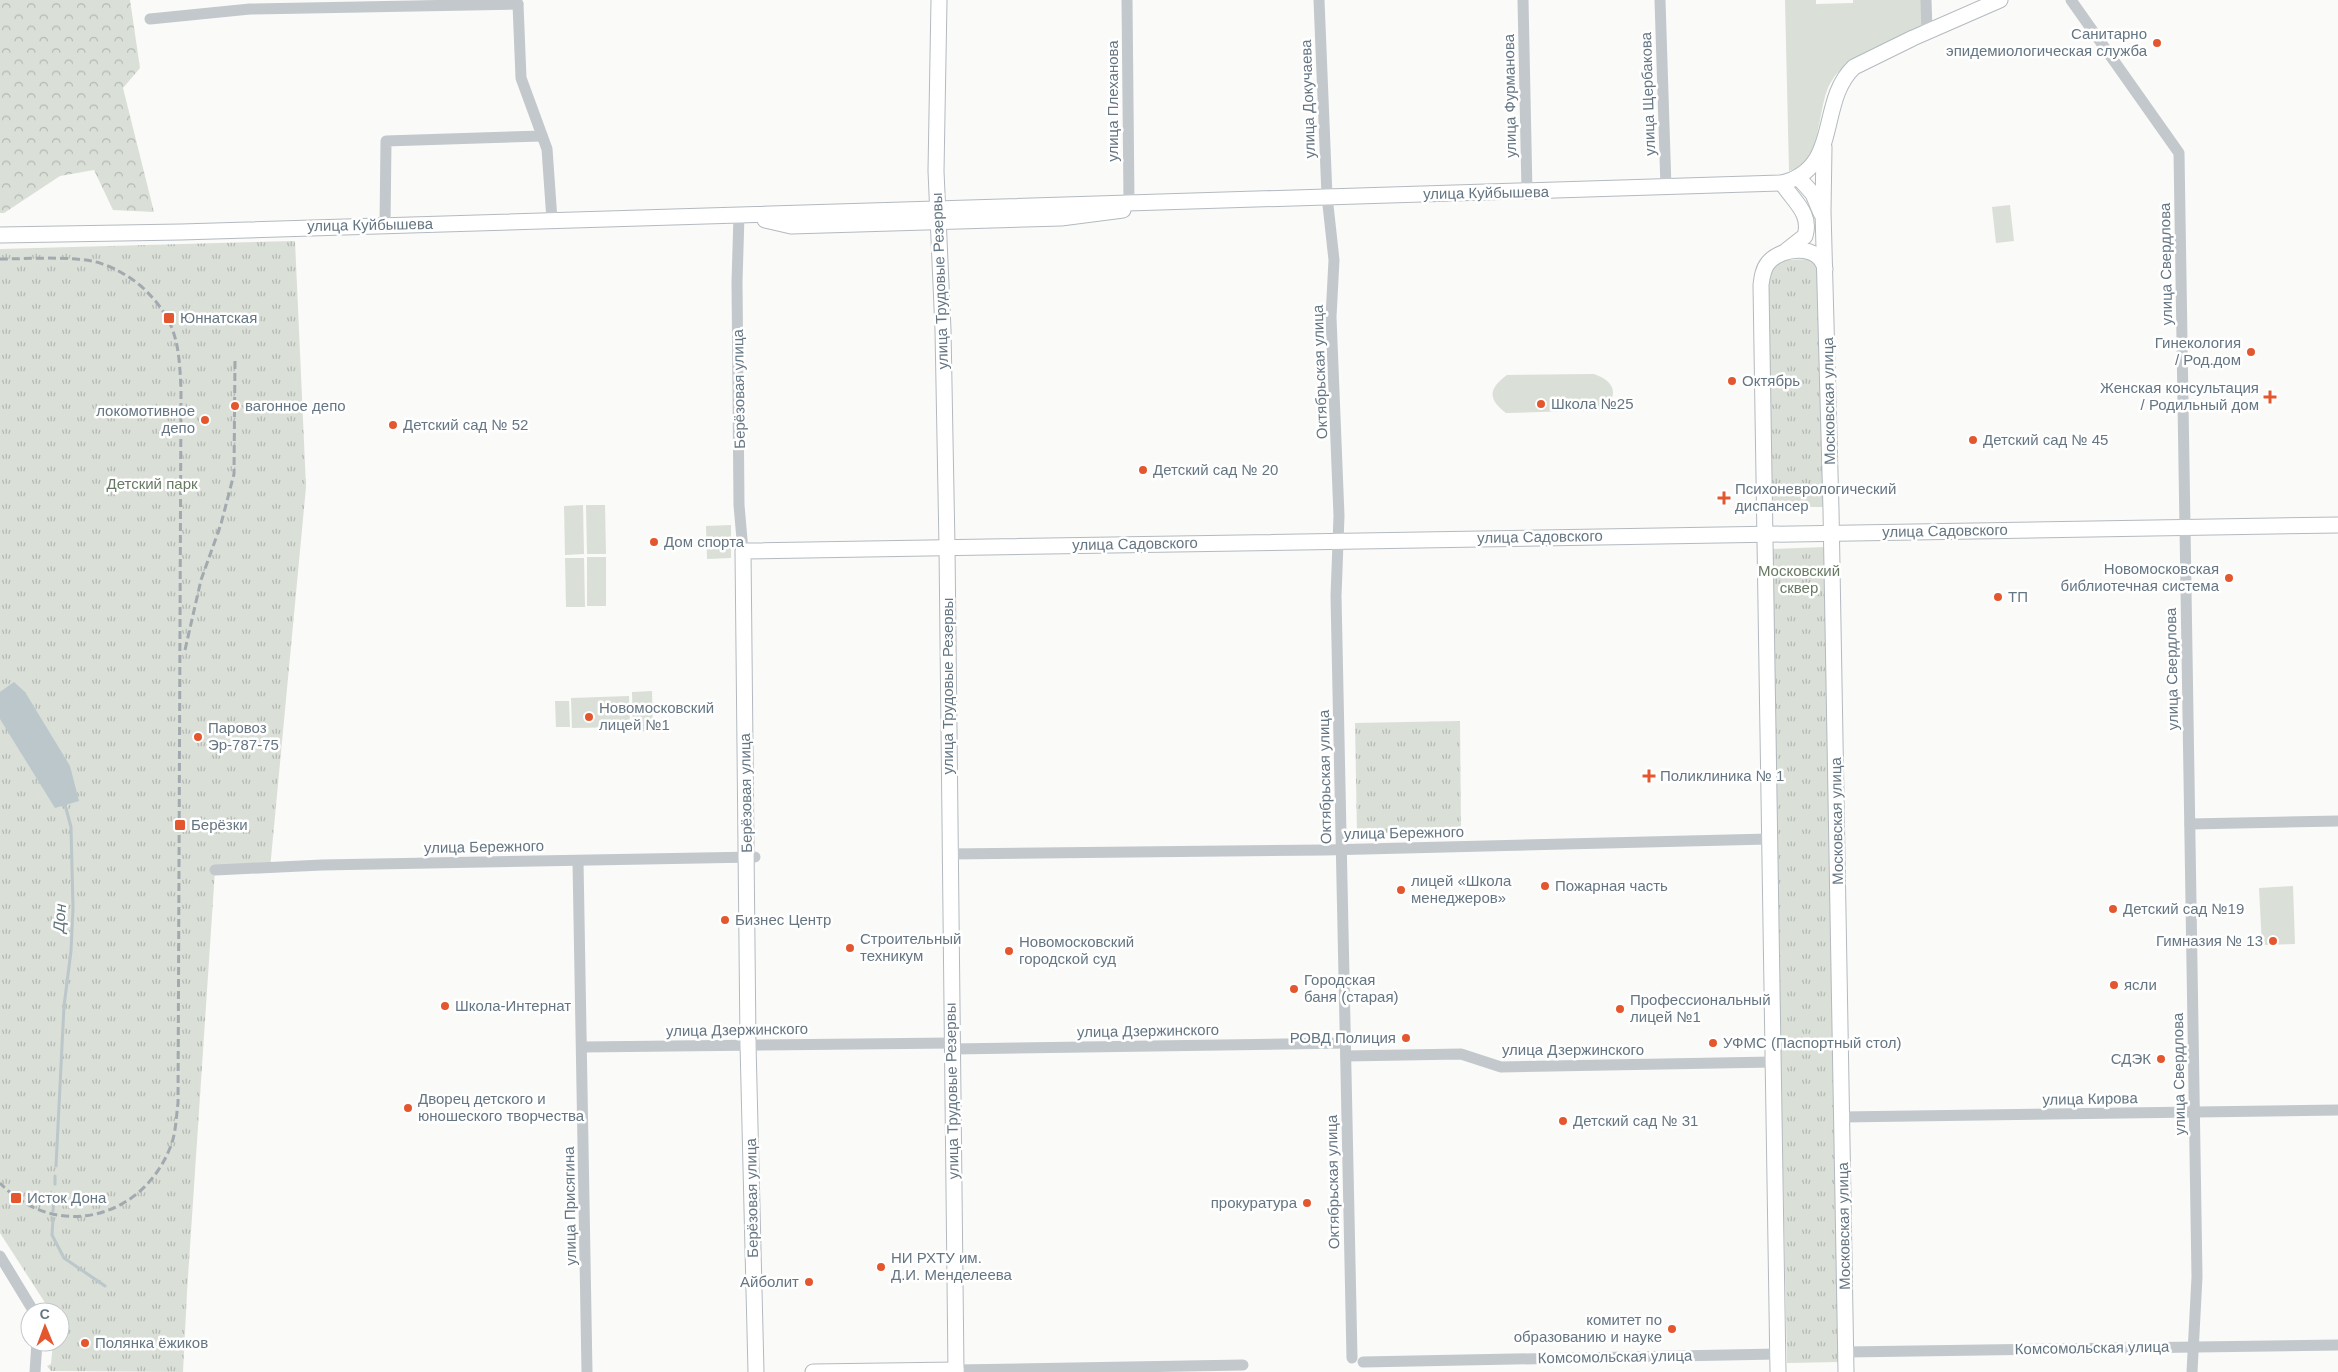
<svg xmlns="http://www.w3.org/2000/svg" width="2338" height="1372" font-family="Helvetica,sans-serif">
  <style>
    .grass { fill: #dadfd7 }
    .forest { fill: url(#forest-crowns) }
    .park { fill: url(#park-tufts) }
    .water { fill: #bbc7cb }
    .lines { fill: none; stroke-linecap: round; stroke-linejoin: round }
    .stream { stroke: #bbc7cb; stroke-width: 3 }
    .secondary-casing { stroke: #b3babf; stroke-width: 17 }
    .street { stroke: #c3c8cc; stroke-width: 11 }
    .secondary { stroke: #fff; stroke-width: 15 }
    .rail { stroke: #a2aab0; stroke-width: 3; stroke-dasharray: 8 4; stroke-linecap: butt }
    .poi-dot { fill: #e4572e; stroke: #fff; stroke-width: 2 }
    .labels { text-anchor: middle; stroke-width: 5; stroke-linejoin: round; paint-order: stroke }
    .poi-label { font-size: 15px; fill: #657683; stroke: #fff; text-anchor: start }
    .street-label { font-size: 15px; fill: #657683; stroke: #fff }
    .park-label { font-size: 15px; fill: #687a64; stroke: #fff }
    .water-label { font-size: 16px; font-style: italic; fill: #60757c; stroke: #fff }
  </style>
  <defs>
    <pattern id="forest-crowns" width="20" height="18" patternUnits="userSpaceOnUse" patternTransform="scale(1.25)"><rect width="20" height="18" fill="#dadfd7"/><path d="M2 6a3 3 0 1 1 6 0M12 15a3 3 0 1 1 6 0" fill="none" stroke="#b4b9b4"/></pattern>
    <pattern id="park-tufts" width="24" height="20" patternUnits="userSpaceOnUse" patternTransform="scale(1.25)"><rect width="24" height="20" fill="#dadfd7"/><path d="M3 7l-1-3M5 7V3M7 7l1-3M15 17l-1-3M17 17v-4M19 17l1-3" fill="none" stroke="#b4b9b4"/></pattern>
  </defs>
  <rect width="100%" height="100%" fill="#fafaf8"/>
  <g class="grass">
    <path d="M1785,0H1816V4L1853,3V0H1923L1924,25C1919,29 1914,34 1908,37C1881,51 1848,53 1831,82C1816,106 1824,163 1789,171Z"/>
    <path d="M2010,205L2014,241L1996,243L1992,207Z"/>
    <path d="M1594,374C1614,381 1620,394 1603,410L1506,413C1487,399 1489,388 1507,375Z"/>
    <path d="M583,505L584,554L565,555L564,506Z"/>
    <path d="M586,505H605L606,554H587Z"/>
    <path d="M731,525V558L707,559L706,526Z"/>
    <rect x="587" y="557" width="19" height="49"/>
    <path d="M565,558H584L585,607H566Z"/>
    <path d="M652,691L653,731L633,732L632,692Z"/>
    <path d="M629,696L630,727L572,728L571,698Z"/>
    <path d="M555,701H569L570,727H556Z"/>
    <path d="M2293,886L2295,944L2262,945L2259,888Z"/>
  </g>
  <path class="forest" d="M0,0H130L140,68L123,88L154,212L113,210L94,170L60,176L4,213H0Z"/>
  <g class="park">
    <path d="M295,241L306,487L270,869L215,870L187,1292L183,1372L51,1371L47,1366L51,1364L53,1342H60V1312H51L0,1233V249Z"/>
    <path d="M1815,259L1819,267L1824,507H1769L1766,275L1779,260Z"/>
    <path d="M1826,547L1839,1362L1787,1363L1770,549Z"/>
    <path d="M1460,721L1461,832L1357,833L1355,723Z"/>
  </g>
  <path class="water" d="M14,682L25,692L70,766L79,801L55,808L0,719V692Z"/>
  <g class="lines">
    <g class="stream">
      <path d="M56,1166L64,1006L71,951L73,908L71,827L64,801"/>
      <path d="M55,1184V1176"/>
      <path d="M53,1211L54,1195"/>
      <path d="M53,1218L52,1235L64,1258L105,1286"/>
    </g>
    <defs>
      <g id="secondary">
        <path d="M939,0L936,171L943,330L947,547L956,1372"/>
        <path d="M1824,147L1823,211L1831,510L1846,1372"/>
        <path d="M1798,177L1813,194L1821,213"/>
        <path d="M1782,183C1793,201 1812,213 1805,236L1786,251"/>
        <path d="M765,220L791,226L1061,218L1123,210"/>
        <path d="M0,235L181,232L1782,183C1842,168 1817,102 1854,67L1913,38L2000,0"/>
        <path d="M756,1372L748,1044L743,551L2338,525"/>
        <path d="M813,1372L956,1370"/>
        <path d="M1778,1372L1761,285C1762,277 1763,269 1768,263C1782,246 1820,244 1825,269"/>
      </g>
    </defs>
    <use href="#secondary" class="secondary-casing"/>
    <g class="street">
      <path d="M515,0L518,4L521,78L547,149L552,220"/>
      <path d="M1127,0L1129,202"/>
      <path d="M1319,0L1327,196L1334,260L1331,317L1339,516L1336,596L1352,1358"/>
      <path d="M1523,0L1527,192"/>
      <path d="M1660,0L1666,188"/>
      <path d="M1926,0L1927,32"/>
      <path d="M2071,0L2179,153L2197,1277L2192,1372"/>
      <path d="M150,19L250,9L518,4"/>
      <path d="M739,215L737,282L739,505L743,551"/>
      <path d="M385,225L386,141L542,136"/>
      <path d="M2190,824L2338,821"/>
      <path d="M949,854L1325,850L1769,839"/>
      <path d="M578,861L587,1372"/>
      <path d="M215,870L322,865L755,857"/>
      <path d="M583,1047L952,1043"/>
      <path d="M952,1049L1346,1043"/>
      <path d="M1346,1056L1461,1054L1501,1067L1773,1062"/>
      <path d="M1842,1117L2338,1110"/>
      <path d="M0,1256L34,1312"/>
      <path d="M1846,1352L2338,1345"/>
      <path d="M1363,1362L1777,1354"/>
      <path d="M956,1370L1243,1365"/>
      <path d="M35,1372L37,1342"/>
    </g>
    <use href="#secondary" class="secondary"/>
    <g class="rail">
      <path d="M0,259C30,259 62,256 92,261C110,265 128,275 142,287C177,320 179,344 181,390L178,1103C176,1118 176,1134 170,1148C141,1220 55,1241 0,1183"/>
      <path d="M185,650L201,580L221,524L234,474L235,360"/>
    </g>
  </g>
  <g class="poi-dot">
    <circle cx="2157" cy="43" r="5"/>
    <rect x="163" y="312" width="12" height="12" rx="2.5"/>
    <circle cx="2251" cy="352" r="5"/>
    <circle cx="1732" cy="381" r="5"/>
    <path d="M2267.5 389.5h5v5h5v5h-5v5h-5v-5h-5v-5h5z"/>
    <circle cx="1541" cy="404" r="5"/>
    <circle cx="235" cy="406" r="5"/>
    <circle cx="205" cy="420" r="5"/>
    <circle cx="393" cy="425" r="5"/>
    <circle cx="1973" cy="440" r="5"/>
    <circle cx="1143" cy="470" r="5"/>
    <path d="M1721.5 490.5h5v5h5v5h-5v5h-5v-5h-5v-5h5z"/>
    <circle cx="654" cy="542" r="5"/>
    <circle cx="2229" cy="578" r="5"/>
    <circle cx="1998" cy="597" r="5"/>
    <circle cx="589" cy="717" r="5"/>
    <circle cx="198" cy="737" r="5"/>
    <path d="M1646.5 768.5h5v5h5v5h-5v5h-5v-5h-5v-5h5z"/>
    <rect x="174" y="819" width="12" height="12" rx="2.5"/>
    <circle cx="1545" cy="886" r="5"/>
    <circle cx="1401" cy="890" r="5"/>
    <circle cx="2113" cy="909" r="5"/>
    <circle cx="725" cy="920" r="5"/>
    <circle cx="2273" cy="941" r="5"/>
    <circle cx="850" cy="948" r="5"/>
    <circle cx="1009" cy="951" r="5"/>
    <circle cx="2114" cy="985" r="5"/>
    <circle cx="1294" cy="989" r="5"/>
    <circle cx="445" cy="1006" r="5"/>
    <circle cx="1620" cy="1009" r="5"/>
    <circle cx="1406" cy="1038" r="5"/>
    <circle cx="1713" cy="1043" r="5"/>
    <circle cx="2161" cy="1059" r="5"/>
    <circle cx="408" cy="1108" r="5"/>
    <circle cx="1563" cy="1121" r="5"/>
    <rect x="10" y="1192" width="12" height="12" rx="2.5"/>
    <circle cx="1307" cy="1203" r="5"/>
    <circle cx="881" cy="1267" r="5"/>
    <circle cx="809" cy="1282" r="5"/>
    <circle cx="1672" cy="1329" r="5"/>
    <circle cx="85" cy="1343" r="5"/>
  </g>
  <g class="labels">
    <g class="poi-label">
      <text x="2147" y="39" text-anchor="end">Санитарно<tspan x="2147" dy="17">эпидемиологическая служба</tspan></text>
      <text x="180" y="323">Юннатская</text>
      <text x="2241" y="348" text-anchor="end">Гинекология<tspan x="2241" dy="17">/ Род.дом</tspan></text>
      <text x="1742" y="386">Октябрь</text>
      <text x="2259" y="393" text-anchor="end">Женская консультация<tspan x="2259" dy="17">/ Родильный дом</tspan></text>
      <text x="1551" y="409">Школа №25</text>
      <text x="245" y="411">вагонное депо</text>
      <text x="195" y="416" text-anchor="end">локомотивное<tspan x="195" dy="17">депо</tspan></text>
      <text x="403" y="430">Детский сад № 52</text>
      <text x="1983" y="445">Детский сад № 45</text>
      <text x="1153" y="475">Детский сад № 20</text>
      <text x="1735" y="494">Психоневрологический<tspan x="1735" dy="17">диспансер</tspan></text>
      <text x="664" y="547">Дом спорта</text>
      <text x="2219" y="574" text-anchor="end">Новомосковская<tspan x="2219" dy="17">библиотечная система</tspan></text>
      <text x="2008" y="602">ТП</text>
      <text x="599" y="713">Новомосковский<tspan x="599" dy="17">лицей №1</tspan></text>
      <text x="208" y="733">Паровоз<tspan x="208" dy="17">Эр-787-75</tspan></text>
      <text x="1660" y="781">Поликлиника № 1</text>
      <text x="191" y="830">Берёзки</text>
      <text x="1411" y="886">лицей «Школа<tspan x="1411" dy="17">менеджеров»</tspan></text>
      <text x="1555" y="891">Пожарная часть</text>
      <text x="2123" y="914">Детский сад №19</text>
      <text x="735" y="925">Бизнес Центр</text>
      <text x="860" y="944">Строительный<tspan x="860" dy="17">техникум</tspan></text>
      <text x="2263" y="946" text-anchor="end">Гимназия № 13</text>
      <text x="1019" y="947">Новомосковский<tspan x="1019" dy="17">городской суд</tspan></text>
      <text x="1304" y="985">Городская<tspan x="1304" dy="17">баня (старая)</tspan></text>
      <text x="2124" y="990">ясли</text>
      <text x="1630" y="1005">Профессиональный<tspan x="1630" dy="17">лицей №1</tspan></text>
      <text x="455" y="1011">Школа-Интернат</text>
      <text x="1396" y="1043" text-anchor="end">РОВД Полиция</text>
      <text x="1723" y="1048">УФМС (Паспортный стол)</text>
      <text x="2151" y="1064" text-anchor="end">СДЭК</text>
      <text x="418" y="1104">Дворец детского и<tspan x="418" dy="17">юношеского творчества</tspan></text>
      <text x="1573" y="1126">Детский сад № 31</text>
      <text x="27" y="1203">Исток Дона</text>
      <text x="1297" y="1208" text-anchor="end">прокуратура</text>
      <text x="891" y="1263">НИ РХТУ им.<tspan x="891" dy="17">Д.И. Менделеева</tspan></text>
      <text x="799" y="1287" text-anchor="end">Айболит</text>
      <text x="1662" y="1325" text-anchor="end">комитет по<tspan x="1662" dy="17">образованию и науке</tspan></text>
      <text x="95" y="1348">Полянка ёжиков</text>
    </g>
    <g class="street-label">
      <text transform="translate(1648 94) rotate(-92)" y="5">улица Щербакова</text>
      <text transform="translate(1510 96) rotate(-91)" y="5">улица Фурманова</text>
      <text transform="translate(1308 99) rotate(-92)" y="5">улица Докучаева</text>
      <text transform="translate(1113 101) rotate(-90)" y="5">улица Плеханова</text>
      <text transform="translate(1486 193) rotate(-1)" y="5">улица Куйбышева</text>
      <text transform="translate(370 225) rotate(-1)" y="5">улица Куйбышева</text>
      <text transform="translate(2166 264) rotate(-91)" y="5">улица Свердлова</text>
      <text transform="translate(940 281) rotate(-92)" y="5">улица Трудовые Резервы</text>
      <text transform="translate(1320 372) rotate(-92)" y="5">Октябрьская улица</text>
      <text transform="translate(739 389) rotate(-91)" y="5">Берёзовая улица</text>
      <text transform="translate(1829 401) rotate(-91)" y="5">Московская улица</text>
      <text transform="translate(1945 531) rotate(-1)" y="5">улица Садовского</text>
      <text transform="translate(1540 537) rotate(-1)" y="5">улица Садовского</text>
      <text transform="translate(1135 544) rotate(-1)" y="5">улица Садовского</text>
      <text transform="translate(2172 669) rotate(-91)" y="5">улица Свердлова</text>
      <text transform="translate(948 686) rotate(-90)" y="5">улица Трудовые Резервы</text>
      <text transform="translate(1325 777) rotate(-91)" y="5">Октябрьская улица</text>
      <text transform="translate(746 793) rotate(-91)" y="5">Берёзовая улица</text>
      <text transform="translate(1837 821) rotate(-91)" y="5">Московская улица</text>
      <text transform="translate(1404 833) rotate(-1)" y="5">улица Бережного</text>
      <text transform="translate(484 847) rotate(-1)" y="5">улица Бережного</text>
      <text transform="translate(737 1030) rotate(-1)" y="5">улица Дзержинского</text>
      <text transform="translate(1148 1031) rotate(-1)" y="5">улица Дзержинского</text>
      <text x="1573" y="1055">улица Дзержинского</text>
      <text transform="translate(2179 1074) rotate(-91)" y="5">улица Свердлова</text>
      <text transform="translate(952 1091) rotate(-91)" y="5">улица Трудовые Резервы</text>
      <text transform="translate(2090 1099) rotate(-1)" y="5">улица Кирова</text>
      <text transform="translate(1333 1182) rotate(-91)" y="5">Октябрьская улица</text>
      <text transform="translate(752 1198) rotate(-91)" y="5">Берёзовая улица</text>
      <text transform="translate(570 1206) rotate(-91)" y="5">улица Присягина</text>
      <text transform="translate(1844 1226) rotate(-91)" y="5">Московская улица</text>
      <text transform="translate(2092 1348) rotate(-1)" y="5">Комсомольская улица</text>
      <text transform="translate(1615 1357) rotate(-1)" y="5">Комсомольская улица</text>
    </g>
    <g class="park-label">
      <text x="152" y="489">Детский парк</text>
      <text x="1799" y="576">Московский<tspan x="1799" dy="17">сквер</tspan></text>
    </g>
    <g class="water-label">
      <text transform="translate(59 918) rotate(-86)" y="6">Дон</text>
    </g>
  </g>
  <g transform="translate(45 1327) rotate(359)"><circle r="24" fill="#ffffff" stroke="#c1c8cd"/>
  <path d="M0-4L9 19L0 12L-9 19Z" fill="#e4572e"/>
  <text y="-8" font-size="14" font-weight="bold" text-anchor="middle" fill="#657683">С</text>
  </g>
</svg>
